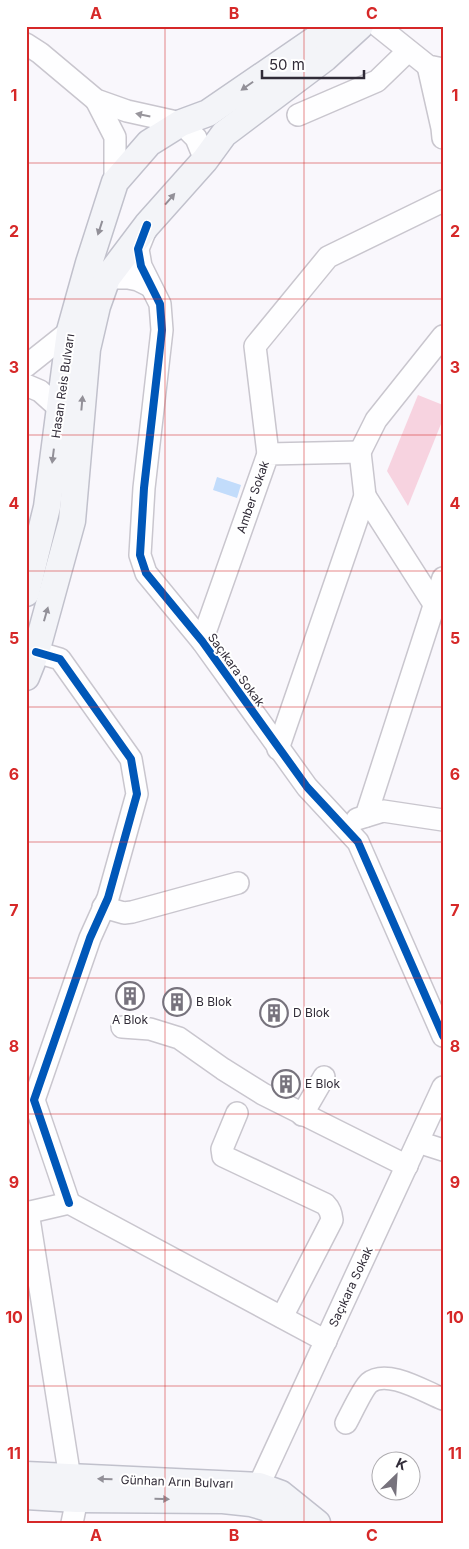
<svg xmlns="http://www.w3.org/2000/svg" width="469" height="1549" font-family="Inter,sans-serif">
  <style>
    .green { fill: #f7d3e0 }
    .water { fill: #c2dcfb }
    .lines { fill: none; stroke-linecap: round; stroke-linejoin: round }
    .minor-casing { stroke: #c9c6ce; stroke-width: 24 }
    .major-casing { stroke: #c1c1cc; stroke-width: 29 }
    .minor { stroke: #fefeff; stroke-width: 21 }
    .major { stroke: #f3f4f8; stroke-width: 26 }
    .cycleway-casing { stroke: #fff; stroke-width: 11 }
    .cycleway { stroke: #0057b8; stroke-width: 8 }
    .oneway { fill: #929098 }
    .oneway2 { fill: #98959c }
    .grid { fill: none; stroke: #d62828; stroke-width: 1; stroke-opacity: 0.55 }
    .labels { text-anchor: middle; stroke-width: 4; stroke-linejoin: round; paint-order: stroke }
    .street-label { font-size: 12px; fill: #312c38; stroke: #fff }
    .poi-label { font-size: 12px; fill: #312c38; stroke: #fff; text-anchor: start }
    .neatline { fill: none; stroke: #d62828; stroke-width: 2 }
    .grid-label { font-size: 16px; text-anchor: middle; font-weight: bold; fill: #d62828 }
  </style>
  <rect width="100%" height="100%" fill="#f9f7fc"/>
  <path class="green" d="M418,395L443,405V419L408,506L387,471Z"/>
  <path class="water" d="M217,477L241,485L237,498L213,490Z"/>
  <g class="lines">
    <defs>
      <g id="minor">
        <path d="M378,26L428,66L443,69"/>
        <path d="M26,44L40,53L96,100L127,111L181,123L196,138L205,160"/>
        <path d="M428,66L442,128L443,138"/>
        <path d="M96,100L115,137V182"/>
        <path d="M298,115L377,81L408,51"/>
        <path d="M146,229L138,249L141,266L160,304L162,330L144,488L140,555L146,573L202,641L307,787L358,842L443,1036"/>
        <path d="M97,270L107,278H128L138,280L150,286"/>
        <path d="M26,366L70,331"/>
        <path d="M26,385L40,391L59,408"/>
        <path d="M360,452L376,420L443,336"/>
        <path d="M268,454L255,346L328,257L443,201"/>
        <path d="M202,641L268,454L360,452L365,496"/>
        <path d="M36,652L60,659L131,759L137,794L108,898L90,938L34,1100L69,1203"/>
        <path d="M278,749L365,496L434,604"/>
        <path d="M366,816L443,578"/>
        <path d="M357,819L383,811L443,820"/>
        <path d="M103,907L124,913L132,912L238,883"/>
        <path d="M122,1027L150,1029L179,1038L223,1069L263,1094L407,1166"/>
        <path d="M237,1113L222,1149L223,1156L325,1204C330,1209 331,1213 332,1220L282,1317"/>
        <path d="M302,1115L324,1077"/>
        <path d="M418,1142L443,1150"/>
        <path d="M28,1212L70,1478"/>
        <path d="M26,1213L69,1203L326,1341"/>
        <path d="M346,1423C351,1414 363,1388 369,1383C387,1368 425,1392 443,1399"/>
        <path d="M252,1500L443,1087"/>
        <path d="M72,1523L77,1499"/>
      </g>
      <g id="major">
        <path d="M26,593L47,507L70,331L89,263L115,182L149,143L181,123L208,113L316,39L328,26"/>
        <path d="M26,677L36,652L72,521L87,349L97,306L107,278L147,225L205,160L224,134L325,58L360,26"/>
        <path d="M26,1475L259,1486L281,1494L317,1523"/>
        <path d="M26,1496L77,1499L223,1500L251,1503L268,1508L285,1523"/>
      </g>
    </defs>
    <use href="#minor" class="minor-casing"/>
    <use href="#major" class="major-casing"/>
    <use href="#minor" class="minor"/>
    <use href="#major" class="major"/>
    <defs>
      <g id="cycleway">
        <path d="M147,225L138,249L141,266L160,304L162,330L144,488L140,555L146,573L202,641L307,787L358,842L443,1036"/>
        <path d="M36,652L60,659L131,759L137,794L108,898L90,938L34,1100L69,1203"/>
      </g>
    </defs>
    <use href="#cycleway" class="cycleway-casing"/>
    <use href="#cycleway" class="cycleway"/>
  </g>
  <defs><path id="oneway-solid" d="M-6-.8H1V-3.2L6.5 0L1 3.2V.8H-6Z" transform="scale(1.25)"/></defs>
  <g class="oneway">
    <use href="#oneway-solid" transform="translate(247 86) rotate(145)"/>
    <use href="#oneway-solid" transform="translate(170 199) rotate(-49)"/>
    <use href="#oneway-solid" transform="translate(100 228) rotate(108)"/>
    <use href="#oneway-solid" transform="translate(82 403) rotate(-85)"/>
    <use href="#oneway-solid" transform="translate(53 456) rotate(97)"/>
    <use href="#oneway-solid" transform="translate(46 614) rotate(-74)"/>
    <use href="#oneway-solid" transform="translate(105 1479) rotate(-178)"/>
    <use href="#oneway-solid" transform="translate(162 1499) rotate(1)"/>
  </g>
  <use class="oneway2" href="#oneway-solid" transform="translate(143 115) rotate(-168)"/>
  <path class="grid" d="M165,26V1523M304,26V1523M26,163H443M26,299H443M26,435H443M26,571H443M26,707H443M26,842H443M26,978H443M26,1114H443M26,1250H443M26,1386H443"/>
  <defs>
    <symbol id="building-ring" viewBox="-11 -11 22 22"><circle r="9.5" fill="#fff" stroke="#77737d" stroke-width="1.5"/><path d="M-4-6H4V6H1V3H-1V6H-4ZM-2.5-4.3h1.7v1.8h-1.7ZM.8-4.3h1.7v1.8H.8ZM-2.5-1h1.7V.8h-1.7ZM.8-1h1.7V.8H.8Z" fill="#77737d"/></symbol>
  </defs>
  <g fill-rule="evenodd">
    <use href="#building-ring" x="114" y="980" width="32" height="32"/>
    <use href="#building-ring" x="161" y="986" width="32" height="32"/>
    <use href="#building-ring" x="258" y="997" width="32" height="32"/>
    <use href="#building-ring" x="270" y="1068" width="32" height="32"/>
  </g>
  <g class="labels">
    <g class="street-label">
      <text transform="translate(63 386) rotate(-82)" y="4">Hasan Reis Bulvarı</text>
      <text transform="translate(253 497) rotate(-71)" y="4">Amber Sokak</text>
      <text transform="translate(236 670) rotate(54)" y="4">Saçıkara Sokak</text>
      <text transform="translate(351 1287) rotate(-65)" y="4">Saçıkara Sokak</text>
      <text transform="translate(177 1482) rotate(2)" y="4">Günhan Arın Bulvarı</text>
    </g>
    <g class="poi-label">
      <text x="196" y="1006">B Blok</text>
      <text x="293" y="1017">D Blok</text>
      <text x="130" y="1024" text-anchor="middle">A Blok</text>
      <text x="305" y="1088">E Blok</text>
    </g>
  </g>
  <rect width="469" height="1549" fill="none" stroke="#ffffff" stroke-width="55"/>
  <g transform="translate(396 1476) rotate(25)"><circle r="24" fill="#ffffff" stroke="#adabaf"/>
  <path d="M0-4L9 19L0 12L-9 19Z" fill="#77737d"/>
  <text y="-8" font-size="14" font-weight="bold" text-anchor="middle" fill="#312c38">K</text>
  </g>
  <path d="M262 70v8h102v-8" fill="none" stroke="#312c38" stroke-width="2.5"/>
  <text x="269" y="70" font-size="15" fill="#312c38" stroke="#ffffff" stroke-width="4" paint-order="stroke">50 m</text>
  <rect x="28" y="28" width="414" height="1494" class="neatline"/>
  <g class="grid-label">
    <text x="96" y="19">A</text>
    <text x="234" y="19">B</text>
    <text x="372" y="19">C</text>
    <text x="14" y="101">1</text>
    <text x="455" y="101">1</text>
    <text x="14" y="237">2</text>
    <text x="455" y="237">2</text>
    <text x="14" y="373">3</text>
    <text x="455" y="373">3</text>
    <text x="14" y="509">4</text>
    <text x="455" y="509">4</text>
    <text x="14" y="644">5</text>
    <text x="455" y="644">5</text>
    <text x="14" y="780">6</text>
    <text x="455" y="780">6</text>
    <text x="14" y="916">7</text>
    <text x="455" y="916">7</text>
    <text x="14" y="1052">8</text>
    <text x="455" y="1052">8</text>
    <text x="14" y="1188">9</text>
    <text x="455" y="1188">9</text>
    <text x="14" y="1323">10</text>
    <text x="455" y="1323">10</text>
    <text x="14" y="1459">11</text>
    <text x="455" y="1459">11</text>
    <text x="96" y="1541">A</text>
    <text x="234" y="1541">B</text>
    <text x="372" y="1541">C</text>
  </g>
</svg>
